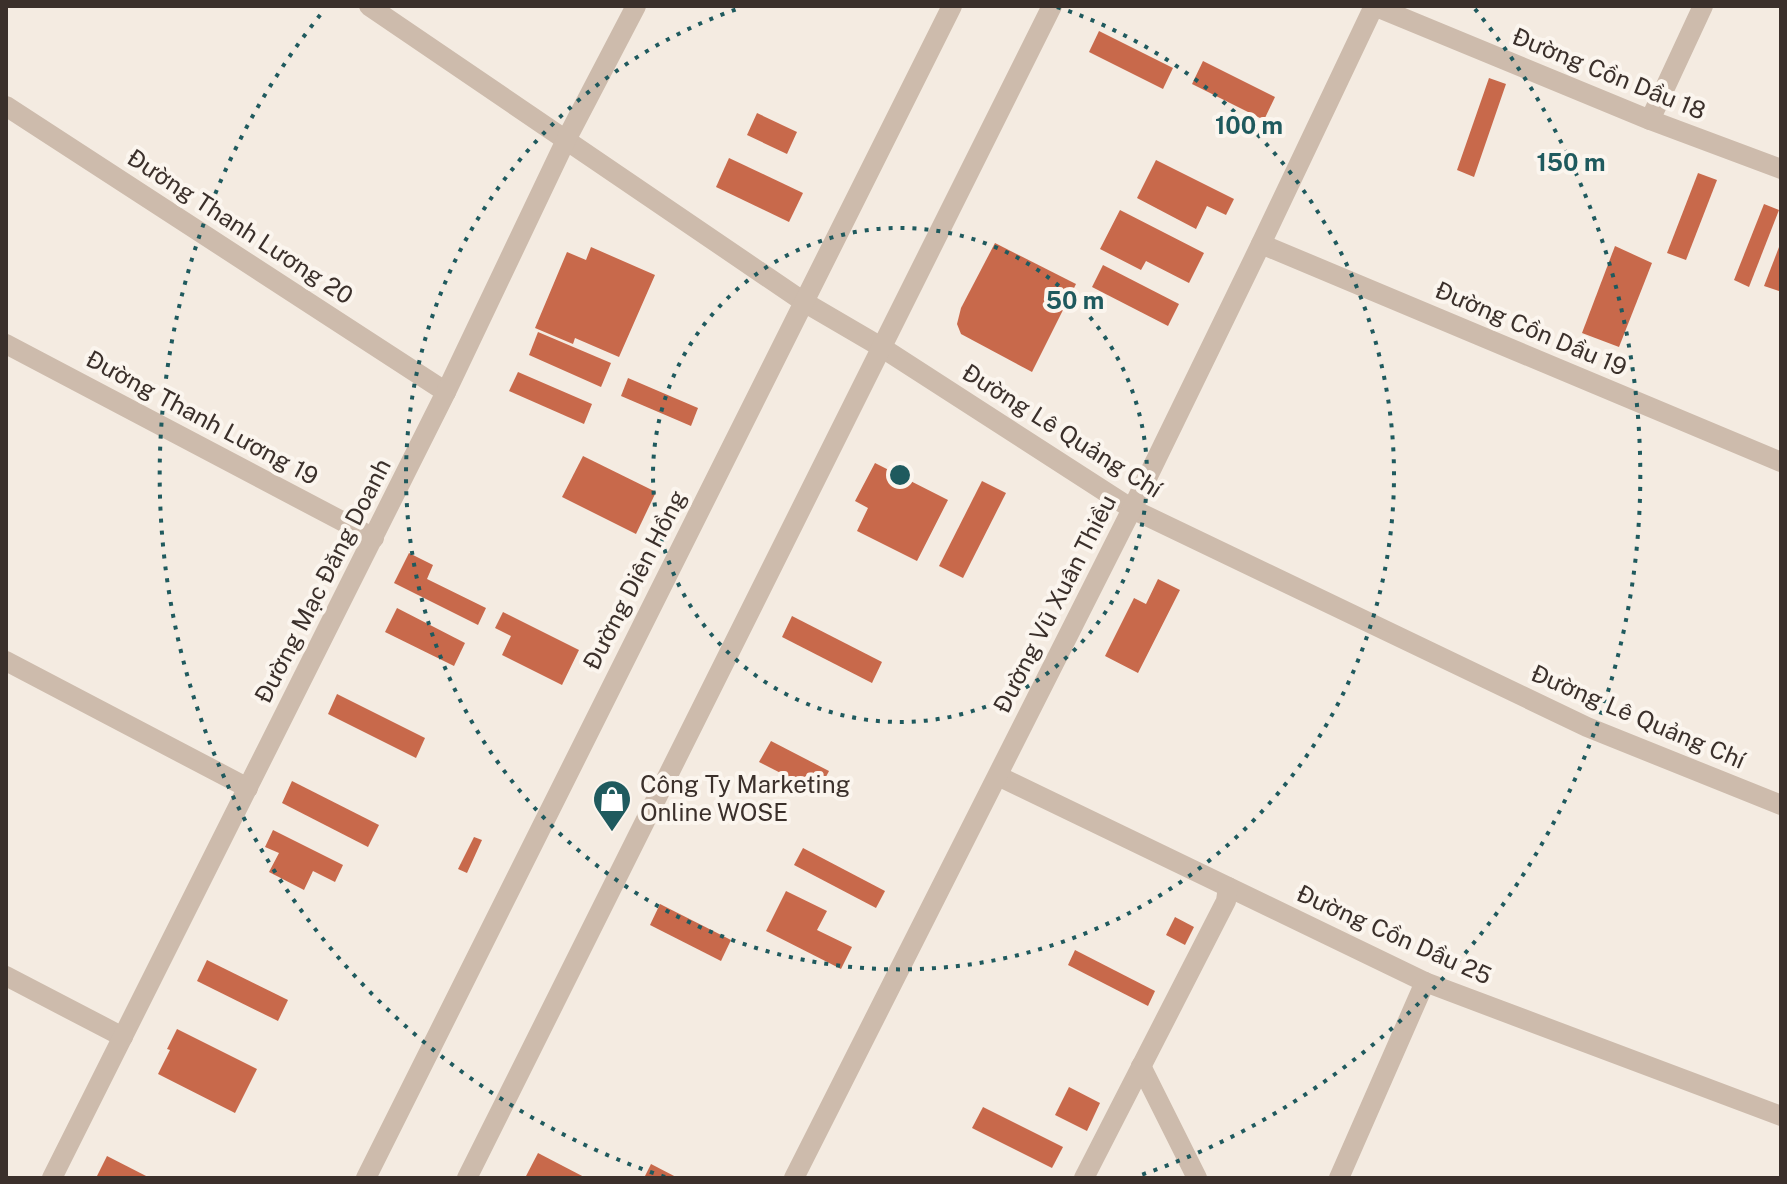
<svg xmlns="http://www.w3.org/2000/svg" width="1787" height="1184" font-family="'Public Sans',sans-serif">
  <style>
    .building { fill: #c8694b }
    .lines { fill: none; stroke-linecap: round; stroke-linejoin: round }
    .minor { stroke: #cdbbac; stroke-width: 20 }
    .tertiary { stroke: #cdbbac; stroke-width: 20 }
    .ring { fill: none; stroke: #1f5a5e; stroke-width: 4; stroke-dasharray: 4 8 }
    .labels { text-anchor: middle; stroke-width: 8; stroke-linejoin: round; paint-order: stroke }
    .street-label { font-size: 24px; fill: #3b302b; stroke: #fbf5ee }
    .poi-label { font-size: 24px; fill: #3b302b; stroke: #fbf5ee; text-anchor: start }
    .centre { fill: #1f5a5e; stroke: #fbf5ee; stroke-width: 4 }
    .ring-label { font-size: 24px; text-anchor: middle; font-weight: bold; fill: #1f5a5e; stroke: #fbf5ee; stroke-width: 8; stroke-linejoin: round; paint-order: stroke }
  </style>
  <rect width="100%" height="100%" fill="#f4ebe1"/>
  <g class="building">
    <path d="M1099,31L1173,68L1163,89L1089,52Z"/>
    <path d="M1203,61L1275,97L1264,120L1192,84Z"/>
    <path d="M1489,78L1506,84L1474,177L1457,170Z"/>
    <path d="M757,113L797,132L787,154L747,135Z"/>
    <path d="M729,158L803,193L789,222L716,187Z"/>
    <path d="M1156,160L1234,199L1226,215L1207,206L1196,229L1137,198Z"/>
    <path d="M1698,173L1717,180L1686,260L1667,253Z"/>
    <path d="M1764,204L1779,210L1749,287L1734,280Z"/>
    <path d="M1120,210L1204,253L1189,283L1146,261L1141,270L1100,249Z"/>
    <path d="M1781,242V285L1779,291L1764,286Z"/>
    <path d="M995,243L1076,284L1032,372L961,334L957,324L961,308Z"/>
    <path d="M1615,246L1652,263L1619,347L1582,333Z"/>
    <path d="M591,247L655,275L619,357L575,338L573,344L535,328L567,252L586,260Z"/>
    <path d="M1103,265L1179,304L1168,326L1092,287Z"/>
    <path d="M538,332L611,363L601,387L529,355Z"/>
    <path d="M518,372L592,404L584,424L509,391Z"/>
    <path d="M628,378L698,408L691,426L621,396Z"/>
    <path d="M583,456L656,492L636,534L562,497Z"/>
    <path d="M875,463L948,500L917,561L857,531L868,508L855,501Z"/>
    <path d="M982,481L1006,493L963,578L939,566Z"/>
    <path d="M409,553L433,565L427,579L486,608L478,625L394,583Z"/>
    <path d="M1158,579L1180,590L1138,673L1105,656L1134,598L1146,604Z"/>
    <path d="M397,608L465,643L454,666L385,632Z"/>
    <path d="M503,612L579,650L562,685L502,655L511,636L495,628Z"/>
    <path d="M792,616L882,662L872,683L782,637Z"/>
    <path d="M337,694L425,738L416,758L328,714Z"/>
    <path d="M771,741L829,771L818,792L759,762Z"/>
    <path d="M292,781L379,825L368,847L282,803Z"/>
    <path d="M273,830L343,865L335,882L313,871L304,890L269,872L279,853L265,847Z"/>
    <path d="M474,837L482,840L467,873L458,869Z"/>
    <path d="M803,848L885,891L876,908L794,865Z"/>
    <path d="M786,891L827,911L817,930L852,947L841,969L766,931Z"/>
    <path d="M660,904L731,940L721,961L650,925Z"/>
    <path d="M1175,917L1194,927L1185,945L1166,935Z"/>
    <path d="M1075,950L1155,991L1148,1006L1068,965Z"/>
    <path d="M207,960L288,1000L278,1021L197,981Z"/>
    <path d="M177,1029L257,1069L235,1113L158,1074L170,1050L167,1049Z"/>
    <path d="M1069,1087L1100,1103L1087,1131L1055,1115Z"/>
    <path d="M983,1107L1063,1147L1052,1168L972,1128Z"/>
    <path d="M538,1153L586,1178H525Z"/>
    <path d="M107,1156L150,1178H96Z"/>
    <path d="M651,1164L678,1178H644Z"/>
  </g>
  <g class="lines">
    <g class="minor">
      <path d="M369,6L804,302L881,347L1132,509L1587,727L1781,805"/>
      <path d="M6,106L446,392"/>
      <path d="M1650,120L1703,6"/>
      <path d="M1261,244L1781,462"/>
      <path d="M6,344L374,538"/>
      <path d="M6,661L248,788"/>
      <path d="M998,776L1425,982L1781,1116"/>
      <path d="M6,976L123,1037"/>
      <path d="M1141,1066L1197,1178"/>
      <path d="M52,1178L446,392L566,140L636,6"/>
      <path d="M794,1178L1132,509L1261,244L1374,6L1650,120L1781,169"/>
      <path d="M1084,1178L1226,901L1228,887"/>
      <path d="M1339,1178L1425,982"/>
    </g>
    <g class="tertiary">
      <path d="M366,1178L952,6"/>
      <path d="M467,1178L1052,6"/>
    </g>
  </g>
  <g class="ring">
    <circle cx="900" cy="475" r="247"/>
    <path d="M1057 7A494 494 0 1 1 743 7"/>
    <path d="M665 1177A740 740 0 0 1 325 9M1475 9A740 740 0 0 1 1135 1177"/>
  </g>
  <defs>
    <symbol id="shop-pin" viewBox="-11 -11 22 30"><path d="M0 17L-7.5 6A9.5 9.5 0 1 1 7.5 6Z" fill="#1f5a5e" stroke="#fbf5ee"/><path d="M-5-2.5h2.3a2.7 3.5 0 0 1 5.4 0H5L5.5 6h-11ZM-1.5-2.5h3a1.5 2.3 0 0 0-3 0Z" fill="#fff"/></symbol>
  </defs>
  <g fill-rule="evenodd">
    <use href="#shop-pin" x="590" y="777" width="44" height="60"/>
  </g>
  <g class="labels">
    <g class="street-label">
      <text transform="translate(1609 74) rotate(22)" y="8">Đường Cồn Dầu 18</text>
      <text transform="translate(240 227) rotate(33)" y="8">Đường Thanh Lương 20</text>
      <text transform="translate(1531 329) rotate(23)" y="8">Đường Cồn Dầu 19</text>
      <text transform="translate(202 418) rotate(28)" y="8">Đường Thanh Lương 19</text>
      <text transform="translate(1062 431) rotate(32)" y="8">Đường Lê Quảng Chí</text>
      <text transform="translate(635 580) rotate(-63)" y="8">Đường Diên Hồng</text>
      <text transform="translate(323 581) rotate(-63)" y="8">Đường Mạc Đăng Doanh</text>
      <text transform="translate(1055 604) rotate(-63)" y="8">Đường Vũ Xuân Thiều</text>
      <text transform="translate(1638 717) rotate(23)" y="8">Đường Lê Quảng Chí</text>
      <text transform="translate(1394 935) rotate(24)" y="8">Đường Cồn Dầu 25</text>
    </g>
    <g class="poi-label">
      <text x="640" y="793">Công Ty Marketing<tspan x="640" dy="28">Online WOSE</tspan></text>
    </g>
  </g>
  <circle cx="900" cy="475" r="12" class="centre"/>
  <g class="ring-label">
    <text x="1249" y="134">100 m</text>
    <text x="1571" y="171">150 m</text>
    <text x="1075" y="309">50 m</text>
  </g>
  <rect width="1787" height="1184" fill="none" stroke="#3b302b" stroke-width="16"/>
</svg>
